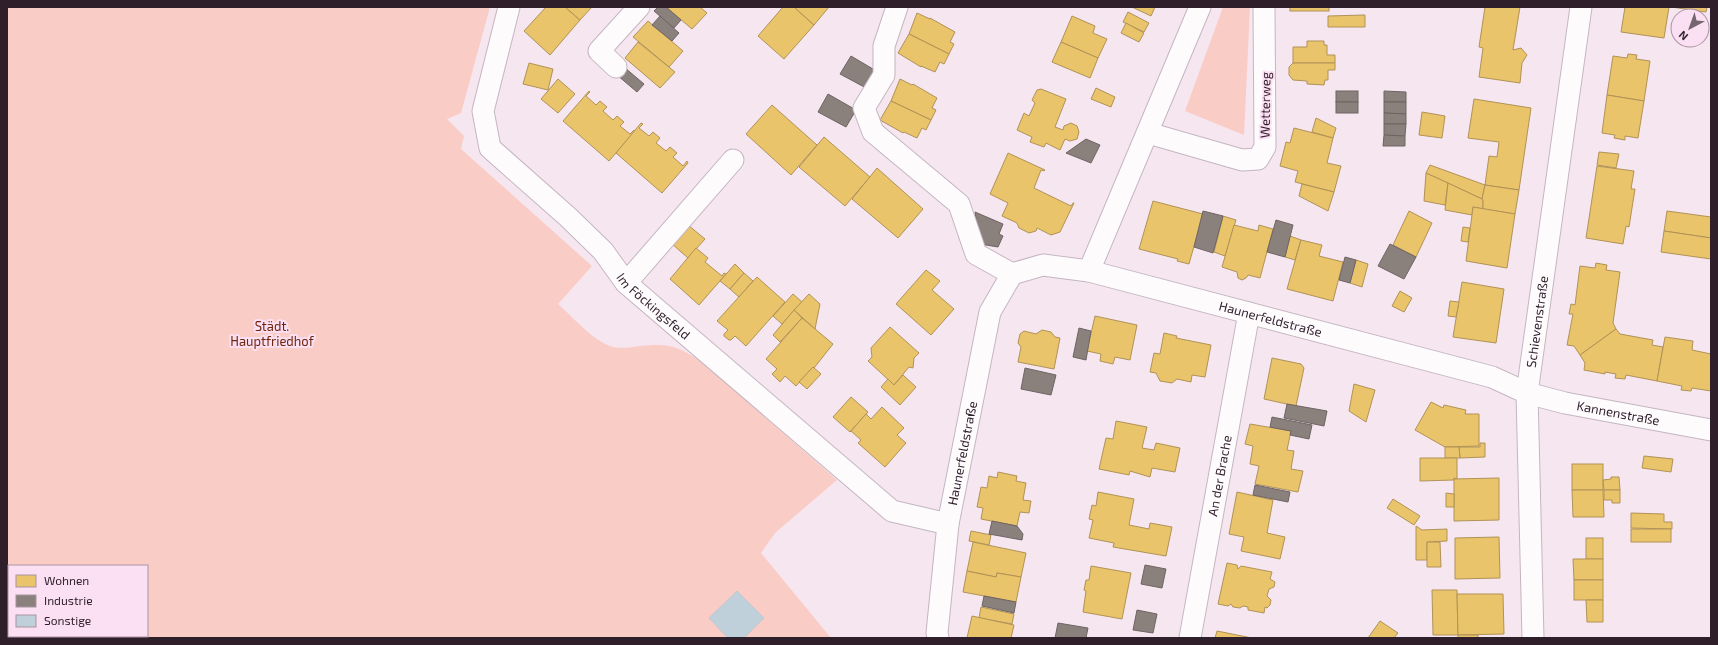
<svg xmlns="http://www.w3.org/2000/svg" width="1718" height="645" font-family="'Exo 2',sans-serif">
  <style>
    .green { fill: #faccc6; fill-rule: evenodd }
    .homes { fill: #e9c46a; stroke: #b19257 }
    .industry { fill: #8a817c; stroke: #6f6464 }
    .building { fill: #c0d0da; stroke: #c2c7ce }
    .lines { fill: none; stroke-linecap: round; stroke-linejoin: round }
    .street-casing { stroke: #c4b6c0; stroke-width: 23 }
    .street { stroke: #fefbfd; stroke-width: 21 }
    .labels { text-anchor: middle; stroke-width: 4; stroke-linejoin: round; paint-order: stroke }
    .street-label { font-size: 13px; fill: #2f1f2b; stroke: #fbe0f3 }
    .park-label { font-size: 13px; fill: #71240c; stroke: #fbe0f3 }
  </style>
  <rect width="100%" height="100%" fill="#f5e6f0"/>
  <g class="green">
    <path d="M7,7H490L461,113L447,119L464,136L461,149L592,266L558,304C573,317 594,342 613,347C623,349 631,347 641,346C669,343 677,346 701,361L837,480L775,533L761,553L831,638H7ZM9,566H147V636H9Z"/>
    <path d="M1223,7H1250L1244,135L1185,111Z"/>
  </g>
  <g class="homes">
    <path d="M546,7H565L580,20L550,55L524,31Z"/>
    <path d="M565,7H592L580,20Z"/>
    <path d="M666,7H700L707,13L692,29Z"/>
    <path d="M783,7H794L814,25L784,59L758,36Z"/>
    <path d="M794,7H829L814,25Z"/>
    <path d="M1132,7H1155L1151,16Z"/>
    <rect x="1290" y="7" width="39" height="4"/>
    <path d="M1485,7H1520L1513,50L1521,48L1527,55L1522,63L1520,83L1479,77L1483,48L1479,47Z"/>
    <path d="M1625,7H1669L1664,38L1621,32Z"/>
    <path d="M1671,7H1707L1706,12Z"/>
    <path d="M1128,12L1149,23L1144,32L1123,22Z"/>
    <path d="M917,13L930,19V18L955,32L950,42L954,44L949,54L909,34Z"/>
    <path d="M1365,15V27H1328V16Z"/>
    <path d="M1072,16L1095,26L1093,33L1107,39L1098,58L1061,42Z"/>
    <path d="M648,21L683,51L669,67L633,37Z"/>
    <path d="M1126,23L1144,33L1139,42L1121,33Z"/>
    <path d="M909,34L949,54L944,64L940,62L935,72L921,66V67L898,53Z"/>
    <path d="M1307,41H1324V45H1327V55H1335V63H1293V47H1307Z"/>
    <path d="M638,42L675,72L660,88L625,58Z"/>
    <path d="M1061,42L1098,58L1090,78L1052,62Z"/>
    <path d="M1628,54L1637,55L1636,59L1650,61L1644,101L1607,95L1613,56L1627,58Z"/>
    <path d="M529,63L553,69L548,90L523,84Z"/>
    <path d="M1293,63H1335V70H1328V80H1325L1324,85L1307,84V81L1293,80L1289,75V67Z"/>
    <path d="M558,79L575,94L558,113L541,99Z"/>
    <path d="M900,79L912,85L913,84L937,98L932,108L936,110L931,120L891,101Z"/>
    <path d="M1096,88L1115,97L1111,107L1091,99Z"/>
    <path d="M1041,89L1066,99L1055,127L1063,130L1064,126L1071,123L1077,126L1079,132L1077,139L1070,141L1065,139L1060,150L1046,143L1044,147L1030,142L1032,137L1017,130L1024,113L1029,116L1035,103L1032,100L1037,90Z"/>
    <path d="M589,91L590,92L586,96L596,105L600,101L607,107L603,111L613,120L617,116L624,122L620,126L630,134L634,130L635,131L609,161L563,121Z"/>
    <path d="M1607,95L1644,101L1638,138L1625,136V140L1614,138L1615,135L1602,133Z"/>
    <path d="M1474,99L1531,108L1519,190L1485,185L1489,156L1497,157L1499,142L1468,138Z"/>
    <path d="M891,101L931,120L926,130L922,128L917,138L904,132L903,133L880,120Z"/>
    <path d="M772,105L817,145L791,175L746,134Z"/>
    <path d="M1422,112L1445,116L1442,138L1419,135Z"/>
    <path d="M1316,118L1336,128L1333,138L1312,132Z"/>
    <path d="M641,123L643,124L639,128L649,136L653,132L660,138L656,143L666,151L670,147L677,153L673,157L683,166L687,161L688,163L662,193L616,153Z"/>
    <path d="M1294,128L1333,138L1327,163L1341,166L1334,192L1295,182L1298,171L1280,166L1286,142L1290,143Z"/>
    <path d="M824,137L870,177L845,206L799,167Z"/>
    <path d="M1599,152L1619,154L1616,168L1597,165Z"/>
    <path d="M1008,153L1045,170L1044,171L1041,170L1034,188L1071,206L1073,203H1074L1060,232L1051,235L1037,228L1036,231L1029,233L1019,228L1017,223L1002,216L1008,203L990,194Z"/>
    <path d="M1430,165L1485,185L1482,199L1426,173Z"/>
    <path d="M1597,166L1634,171L1631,189H1635L1629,227L1626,226L1623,244L1586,238Z"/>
    <path d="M877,168L923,209L898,238L852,199Z"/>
    <path d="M1426,173L1448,183L1445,205L1424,201Z"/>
    <path d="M1448,183L1482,199L1483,200V209L1473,207L1472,215L1445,210Z"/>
    <path d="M1302,184L1334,192L1328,211L1299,196Z"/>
    <path d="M1485,185L1519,190L1515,214L1483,209V200L1482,199Z"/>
    <path d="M1153,201L1203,214L1189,264L1177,261L1178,259L1139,249Z"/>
    <path d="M1473,207L1515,214L1507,268L1466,261Z"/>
    <path d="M1409,211L1432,223L1416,257L1393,245Z"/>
    <path d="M1667,211L1711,217V238L1664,231Z"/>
    <path d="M1223,216L1236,220L1225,256L1214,252Z"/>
    <path d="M688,225L705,239L688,258L672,244Z"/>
    <path d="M1234,225L1258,231L1259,225L1273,229L1260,278L1248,275L1246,278L1242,280L1238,278L1237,272L1222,267Z"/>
    <path d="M1463,227L1470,228L1468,242L1461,241Z"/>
    <path d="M1664,231L1711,238V259L1661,252Z"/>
    <path d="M1290,236L1301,240L1295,260L1285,257Z"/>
    <path d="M1301,240L1322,245L1319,256L1343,262L1333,301L1287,289Z"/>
    <path d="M696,248L708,258L705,262L722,276L724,273L726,274L699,305L670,279Z"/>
    <path d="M1356,260L1368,264L1362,287L1350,283Z"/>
    <path d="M1596,263L1607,265L1606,270L1620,272L1613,323L1616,329L1580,355L1574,346L1567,345L1573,314H1569L1571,304L1575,305L1580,266L1595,268Z"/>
    <path d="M735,264L744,273L730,289L720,281Z"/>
    <path d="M926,270L940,281L932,290L954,309L931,335L896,304Z"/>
    <path d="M744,273L753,281L739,297L730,289Z"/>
    <path d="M757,277L785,302L746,346L735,336L731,340H729L724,336V334L728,330L717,321Z"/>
    <path d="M1462,282L1504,289L1496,343L1453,337Z"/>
    <path d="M1400,291L1412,298L1404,312L1392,306Z"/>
    <path d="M793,294L802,302L782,324L773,316Z"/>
    <path d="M809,294L820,304L815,329L794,310Z"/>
    <path d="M1450,301L1459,302L1456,317L1448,316Z"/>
    <path d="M794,310L802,318L780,342L773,335Z"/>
    <path d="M1095,316L1137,325L1130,360L1115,357L1113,364L1100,361L1101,354L1087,351Z"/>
    <path d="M802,318L833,344L814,368L813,367L796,386L785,376L780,382L772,374L777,369L766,359Z"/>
    <path d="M890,327L919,353L914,358L913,368L909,367L894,385L868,361L872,357L871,348Z"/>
    <path d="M1616,329L1620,334L1653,340L1652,345L1663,347L1657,381L1626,375L1625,379L1615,378L1616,374L1605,372V374L1584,370L1585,363L1580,355Z"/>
    <path d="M1042,330L1051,332L1055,337L1060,338L1054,369L1018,362L1021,347L1018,343L1020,334L1024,331L1036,334Z"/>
    <path d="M1164,333L1177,336L1176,338L1211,345L1205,377L1192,375L1191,382L1177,379L1172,383L1160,381L1156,373L1150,372L1154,353L1160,354Z"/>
    <path d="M1665,337L1693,341L1692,350L1711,354V391L1692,388L1691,391L1681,390L1682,386L1657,381Z"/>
    <path d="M1272,358L1301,364L1304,368L1296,406L1264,399Z"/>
    <path d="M813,367L821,374L807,389L799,382Z"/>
    <path d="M903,375L916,387L900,405L881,387L888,379L894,385Z"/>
    <path d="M1354,384L1375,390L1366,422L1349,411Z"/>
    <path d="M851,397L868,412L850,432L833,417Z"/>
    <path d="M1431,402L1443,408L1444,405L1466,410L1465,414H1479V446L1445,447L1415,430Z"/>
    <path d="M882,407L904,428L897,435L906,443L885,467L858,443L861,440L851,431L866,414L871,419Z"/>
    <path d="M1116,421L1147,427L1142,448L1154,450L1156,443L1180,448L1175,472L1152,468L1150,477L1130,471L1129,475L1099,469L1106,438L1113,439Z"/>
    <path d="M1250,424L1291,431L1287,450L1294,451L1291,469L1303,471L1298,492L1255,484L1259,466L1250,464L1253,446L1245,444Z"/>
    <path d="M1480,443H1485V457L1460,458L1459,447H1480Z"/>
    <path d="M1445,447H1459L1460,458H1445Z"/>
    <path d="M1644,456L1673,459L1671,472L1642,468Z"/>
    <path d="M1420,458H1457V479L1454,478V480L1420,481Z"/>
    <rect x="1572" y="464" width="31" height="26"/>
    <path d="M998,472L1017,476L1016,481L1026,483L1023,500L1031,501L1029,513L1020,512L1017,526L981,519L983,508L977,507L981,487L987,488L989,476L997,478Z"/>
    <path d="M1611,477H1619L1620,490H1604L1603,480L1611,479Z"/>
    <path d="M1499,478V520L1454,521V479Z"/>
    <path d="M1572,490H1603L1604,517H1573Z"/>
    <path d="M1604,490H1620V503H1612V500H1604Z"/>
    <path d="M1098,492L1134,499L1129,525L1149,529L1150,523L1172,527L1166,556L1113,547L1114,543L1089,538L1093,520L1089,519L1092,505L1096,506Z"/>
    <path d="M1237,492L1273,500L1267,533L1285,537L1280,559L1241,551L1244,537L1229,534Z"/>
    <path d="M1446,493L1454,494V507H1446Z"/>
    <path d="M1393,499L1420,516L1414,525L1387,508Z"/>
    <path d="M1631,513L1664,514V522H1672V529L1631,528Z"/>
    <path d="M1416,526L1422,530L1447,529V541L1427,542V560H1416Z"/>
    <rect x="1631" y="529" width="40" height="13"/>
    <path d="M971,531L991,535L989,545L969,541Z"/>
    <path d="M1499,537L1500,578L1455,579V538Z"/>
    <rect x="1586" y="538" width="17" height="21"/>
    <path d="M973,542L1026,553L1021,577L997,573L996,577L967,571Z"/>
    <path d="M1427,542H1440L1441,567H1427Z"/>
    <path d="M1573,559H1603V580H1574Z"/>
    <path d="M1227,563L1237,565L1238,569L1241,566L1272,572L1270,579L1275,582L1274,587L1269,589L1267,596L1271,600L1270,605L1267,608L1265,607L1264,613L1248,610V607L1243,606L1240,608L1233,607L1231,604L1228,606L1218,604Z"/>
    <path d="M1091,566L1131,573L1122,619L1083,612L1086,591L1084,590L1086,580H1089Z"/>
    <path d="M967,571L996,577L997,573L1021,577L1016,602L963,592Z"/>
    <rect x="1574" y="580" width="29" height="20"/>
    <path d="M1432,590H1457L1458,635H1433Z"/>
    <path d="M1457,594H1503L1504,634L1458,635Z"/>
    <path d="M1586,600H1603V622H1587Z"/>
    <path d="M981,607L1014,614L1012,624L979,618Z"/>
    <path d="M972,616L1014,625L1011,638H967Z"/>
    <path d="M1380,621L1398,633L1394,638H1368Z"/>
    <path d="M1217,631L1252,638H1215Z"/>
    <rect x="1458" y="635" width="20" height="3"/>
  </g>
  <g class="industry">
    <path d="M658,7H666L681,20L674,28L654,11Z"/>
    <path d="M660,16L679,33L672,41L652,25Z"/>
    <path d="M851,56L878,72L868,89L840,74Z"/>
    <path d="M624,67L644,84L637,92L617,75Z"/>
    <rect x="1336" y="91" width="22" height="11"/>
    <path d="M1384,91L1406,92V102H1384Z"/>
    <path d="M828,94L856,110L846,127L818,112Z"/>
    <rect x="1336" y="102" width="22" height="11"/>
    <path d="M1384,102H1406V114L1384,113Z"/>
    <path d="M1384,113L1406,114V124H1384Z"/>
    <path d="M1384,124H1406L1405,136L1384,135Z"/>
    <path d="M1384,135L1405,136V146H1383Z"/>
    <path d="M1086,139L1100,145L1091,163L1066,153Z"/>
    <path d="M1203,211L1223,216L1213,253L1194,247Z"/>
    <path d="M975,212L1003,224L999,234L1003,236L998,247L980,244Z"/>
    <path d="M1276,220L1293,225L1285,257L1267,252Z"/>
    <path d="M1390,244L1416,257L1404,279L1378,266Z"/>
    <path d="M1345,257L1356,260L1350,283L1339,280Z"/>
    <path d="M1079,328L1091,331L1086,360L1073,357Z"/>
    <path d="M1025,368L1056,375L1051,395L1021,389Z"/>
    <path d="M1287,404L1327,411L1324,426L1284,418Z"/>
    <path d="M1272,417L1312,425L1309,439L1290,435L1291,431L1270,427Z"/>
    <path d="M1255,485L1290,492L1288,502L1253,495Z"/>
    <path d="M992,521L1017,526L1023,534L1022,540L989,534Z"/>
    <path d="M1145,565L1166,569L1162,588L1141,584Z"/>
    <path d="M984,596L1016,602L1014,613L982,606Z"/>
    <path d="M1137,610L1157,614L1153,633L1133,630Z"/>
    <path d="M1058,623L1088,628L1086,638H1055Z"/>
  </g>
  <path class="building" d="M737,591L764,618L744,638H728L709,618Z"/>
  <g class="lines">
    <defs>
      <g id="street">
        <path id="s1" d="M509,7L483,111L490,148L568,217L603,251L626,283L892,511L948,524"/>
        <path d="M897,7L884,46V75L864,108L873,132L959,204L976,254L1012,274"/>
        <path d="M616,67L599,51L639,7"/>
        <path d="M1148,133L1242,160L1258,159L1265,147L1264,7"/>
        <path d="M1089,271L1200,7"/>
        <path d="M626,283L733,160"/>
        <path id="s2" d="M938,638L937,633L948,524L990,312L1012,274L1043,265L1089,271L1492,377L1527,393L1565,403L1711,430"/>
        <path id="s3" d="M1190,638L1249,313"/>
        <path id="s4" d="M1533,638L1527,393L1581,7"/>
      </g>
    </defs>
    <use href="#street" class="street-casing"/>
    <use href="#street" class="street"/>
  </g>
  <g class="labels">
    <g class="street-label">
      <text transform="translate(1265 105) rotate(-89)" y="5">Wetterweg</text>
      <text dy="5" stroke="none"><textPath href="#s1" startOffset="373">Im Föckingsfeld</textPath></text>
      <text dy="5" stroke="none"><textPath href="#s2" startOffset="641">Haunerfeldstraße</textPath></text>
      <text dy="5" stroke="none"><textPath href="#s4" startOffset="317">Schievenstraße</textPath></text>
      <text dy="5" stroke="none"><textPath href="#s2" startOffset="1002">Kannenstraße</textPath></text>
      <text dy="5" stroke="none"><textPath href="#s2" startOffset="187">Haunerfeldstraße</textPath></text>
      <text dy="5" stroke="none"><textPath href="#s3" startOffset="165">An der Brache</textPath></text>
    </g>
    <g class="park-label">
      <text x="272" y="331">Städt.<tspan x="272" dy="15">Hauptfriedhof</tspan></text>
    </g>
  </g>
  <rect width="1718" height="645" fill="none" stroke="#2f1f2b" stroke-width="16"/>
  <rect x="8" y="565" width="140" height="72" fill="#fbe0f3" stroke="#a993a3"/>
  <rect x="16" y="575" width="20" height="12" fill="#e9c46a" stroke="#a993a3"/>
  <text x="44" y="585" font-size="12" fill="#2f1f2b">Wohnen</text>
  <rect x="16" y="595" width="20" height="12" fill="#8a817c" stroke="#a993a3"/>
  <text x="44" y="605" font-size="12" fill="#2f1f2b">Industrie</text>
  <rect x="16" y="615" width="20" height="12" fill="#c0d0da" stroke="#a993a3"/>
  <text x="44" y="625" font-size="12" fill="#2f1f2b">Sonstige</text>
  <g transform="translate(1690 28) rotate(221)"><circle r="19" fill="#fbe0f3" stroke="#a993a3"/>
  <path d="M0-3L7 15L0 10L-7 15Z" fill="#746570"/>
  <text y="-6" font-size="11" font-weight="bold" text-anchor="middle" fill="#2f1f2b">N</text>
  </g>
</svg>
